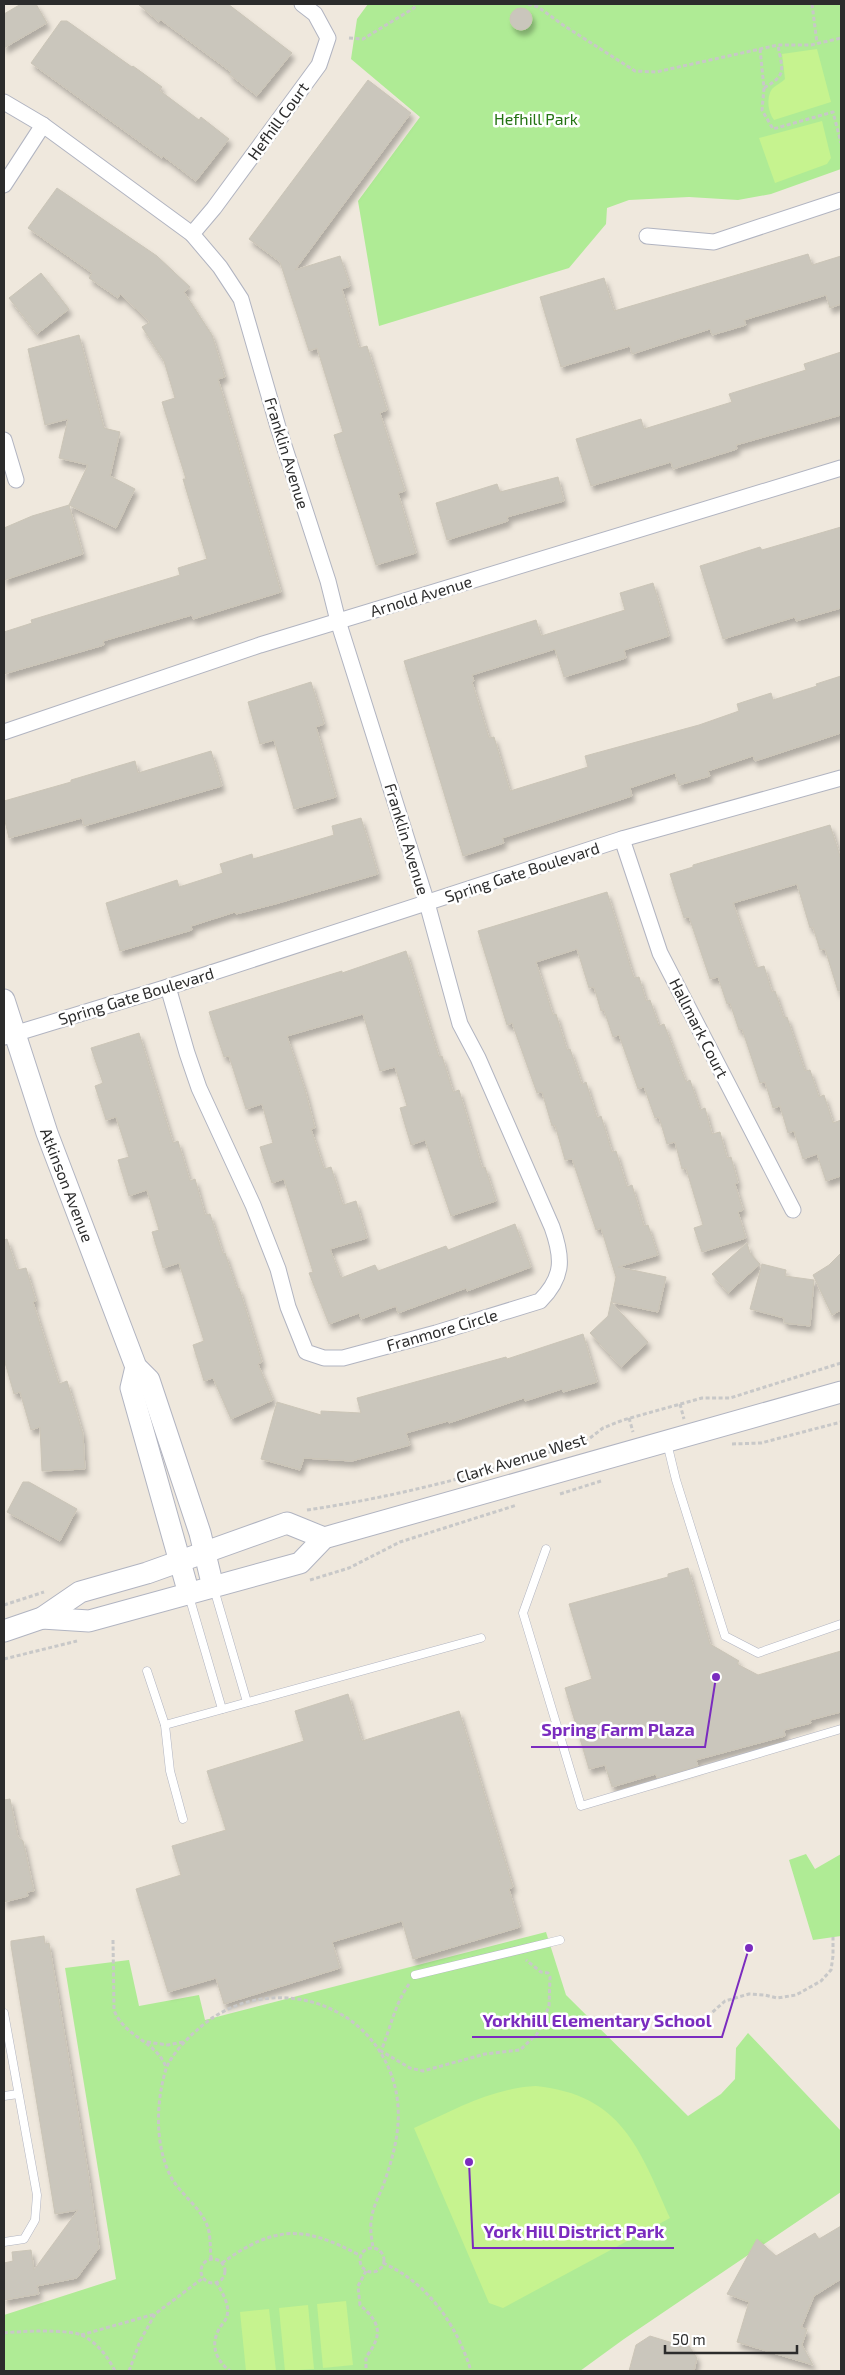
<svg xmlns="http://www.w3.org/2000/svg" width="845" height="2375" font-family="'Exo 2',sans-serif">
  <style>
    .green { fill: #afeb95 }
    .pitch { fill: #c6f38f }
    .building { fill: #cac6bc; stroke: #cbc5b7; filter: url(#shadow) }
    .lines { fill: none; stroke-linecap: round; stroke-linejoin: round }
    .lane-casing { stroke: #b1b4c1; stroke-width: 9 }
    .street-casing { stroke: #b1b4c1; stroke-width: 17 }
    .secondary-casing { stroke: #b1b4c1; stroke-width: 23 }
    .path { stroke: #c8c8c8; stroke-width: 3; stroke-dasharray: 4 2.5; stroke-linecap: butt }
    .lane { stroke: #fff; stroke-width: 8 }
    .street { stroke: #fff; stroke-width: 15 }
    .secondary { stroke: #fff; stroke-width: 21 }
    .labels { text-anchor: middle; stroke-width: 5; stroke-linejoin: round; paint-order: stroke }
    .park-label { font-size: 16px; fill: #247313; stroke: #fff }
    .street-label { font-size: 16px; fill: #2c2c2c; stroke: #fff }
    .leader { fill: none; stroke: #7b2cbf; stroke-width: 2 }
    .callout-dot { fill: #7b2cbf; stroke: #fff; stroke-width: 2 }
    .callout-label { font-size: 18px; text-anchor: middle; font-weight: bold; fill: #7b2cbf; stroke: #fff; stroke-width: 5; stroke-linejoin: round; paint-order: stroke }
  </style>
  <defs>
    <filter id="shadow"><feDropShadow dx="3" dy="5.5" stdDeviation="2.5" flood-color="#0004"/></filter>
  </defs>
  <rect width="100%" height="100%" fill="#efe8dd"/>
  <g class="green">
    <path d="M368,4H841V169L771,194L738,200L689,197L629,200L607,208L606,224L569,268L379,326L358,201L420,117L351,59L357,19Z"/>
    <path d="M806,1854L815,1869L841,1854V1936L813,1940L789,1860Z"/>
    <path d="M546,1932L566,1995L688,2116L721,2094L735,2079L736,2048L748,2033L841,2131V2192L624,2339L580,2371H4V2315L116,2279L65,1968L129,1960L139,2006L199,1995L205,2020Z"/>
  </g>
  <g class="pitch">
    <path d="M817,49L831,102L774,120C768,112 766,98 772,89C775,86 782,82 785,79L782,54Z"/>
    <path d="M822,121L831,158L827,164L775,183L759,138Z"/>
    <path d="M536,2086C622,2095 639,2148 670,2218L503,2308L489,2303L414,2128C454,2110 492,2088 536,2086Z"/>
    <path d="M346,2301L353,2365L323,2368L317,2304Z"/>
    <path d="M308,2305L314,2369L285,2371L279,2308Z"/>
    <path d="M269,2309L276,2371H246L240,2312Z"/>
  </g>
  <g class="building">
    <path d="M21,4H36L47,23L4,48V14Z"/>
    <path d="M138,4H228L292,53L257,96L229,74L231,72L161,20L159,22Z"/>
    <circle cx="521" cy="19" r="11"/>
    <path d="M61,21H67L132,67L133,66L162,87L159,90L199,120L201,117L229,139L196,181L163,156L162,158L31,63Z"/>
    <path d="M368,80L411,113L295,270L340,256L350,286L342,289L359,348L367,346L387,410L380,413L405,491L398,493L416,553L376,565L334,435L343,432L317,348L309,351L280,262L249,239Z"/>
    <path d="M57,188L157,256L190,287L184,292L212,335L225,377L218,379L281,592L193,619L192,615L103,641L104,645L4,674V632L32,623L31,620L180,575L178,568L207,559L183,479H186L162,402L175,398L164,361L142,327L150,322L120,294L118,298L89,278L92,273L28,228Z"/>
    <path d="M808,254L812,265L841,256V304L830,308L826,295L744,320L746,325L712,335L710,329L632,354L630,346L561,367L540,297L604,278L614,311Z"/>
    <path d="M41,273L69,309L37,334L9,298Z"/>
    <path d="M79,335L104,428L120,432L110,476L135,489L116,528L69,505L88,465L59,458L68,419L45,425L28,349Z"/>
    <path d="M841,352V415L736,445L737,449L673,469L671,462L591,486L576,439L641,419L644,429L732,402L729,394L806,370L804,364Z"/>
    <path d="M558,477L564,501L507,517L508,521L447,540L436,503L497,484L500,492Z"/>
    <path d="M69,505L83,554L4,580V528L32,516Z"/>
    <path d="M841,527V608L796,621L795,617L723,639L700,566L760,547L762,550Z"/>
    <path d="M653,583L669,636L624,650L626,658L564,677L555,649L472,675L474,681L472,682L489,738L494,737L510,791L588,767L585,756L699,725L739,711L737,704L771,693L773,700L817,686L816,684L841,676V733L755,761L753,756L708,771L710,776L679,785L675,773L630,788L632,796L502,838L504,843L463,856L404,661L536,620L541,636L625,610L620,593Z"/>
    <path d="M311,682L324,724L316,727L336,797L294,809L274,740L260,744L248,702Z"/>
    <path d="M211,751L222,786L84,826L82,818L9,838L4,817V801L71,782V780L135,761L138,773Z"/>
    <path d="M361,818L378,874L275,904L236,914L235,912L191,926L192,930L120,951L106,903L177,880L179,887L223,873L220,864L252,854L253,859L334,835L332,826Z"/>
    <path d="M830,825L841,859V991H838L825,949L820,950L813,927L810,928L797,884L733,903L756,968L764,966L772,992L775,991L784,1018L787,1017L805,1071L810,1070L819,1097L824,1095L833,1123L841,1120V1176L826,1181L817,1154L803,1159L794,1131L788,1133L780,1106L773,1108L765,1082L760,1083L742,1029L739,1030L730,1003L727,1004L718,977L710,979L689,917L684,918L670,874L693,867V865Z"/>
    <path d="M607,892L634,978L639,977L646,1001L650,1000L659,1026L664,1024L686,1082L690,1080L700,1110L705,1108L712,1134L720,1132L727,1158L731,1157L738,1183L735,1184L743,1210L738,1212L746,1238L702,1252L694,1228L703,1225L686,1168L682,1169L675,1142L667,1144L659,1117L655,1118L644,1087L638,1089L619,1035L613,1037L604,1010L601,1011L594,987L589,988L577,949L536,962L553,1015L556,1014L567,1050L570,1049L582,1084L586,1082L597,1118L601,1116L612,1152L616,1151L627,1187L632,1185L644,1226L648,1225L658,1255L618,1267L666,1277L658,1312L611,1302L616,1277L601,1228L596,1230L572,1159L565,1160L555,1125L552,1126L542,1092L537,1093L512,1023L507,1025L478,931Z"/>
    <path d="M406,951L439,1057L442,1056L453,1092L459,1090L482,1168L485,1167L496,1201L451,1216L425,1140L411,1145L400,1108L407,1106L395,1067L380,1071L363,1014L287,1036L305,1090L315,1128L311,1129L324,1169L331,1167L343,1205L356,1201L367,1238L330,1249L341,1278L375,1265L378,1271L446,1246L448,1250L515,1224L531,1267L467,1291L466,1288L398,1313L396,1306L361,1319L359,1313L329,1324L309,1273L313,1272L284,1179L272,1183L260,1147L273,1143L262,1104L246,1109L229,1056L224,1057L209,1012L342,971V973Z"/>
    <path d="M139,1033L173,1143L178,1141L190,1181L195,1179L205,1215L210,1214L223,1254L225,1253L237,1289L239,1288L262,1362L258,1364L273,1400L231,1419L213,1378L204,1381L193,1345L204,1341L179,1263L163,1268L152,1232L159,1230L147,1190L129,1196L118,1160L129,1157L116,1117L106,1120L95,1086L103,1083L91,1048Z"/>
    <path d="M7,1239L17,1270L26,1268L36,1301L33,1302L59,1384L67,1381L83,1434L85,1469L42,1471L40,1427L31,1430L20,1392L14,1394L4,1359V1240Z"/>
    <path d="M747,1243L750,1253L760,1264L728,1293L712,1274Z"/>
    <path d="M841,1253V1310L832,1315L813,1275L829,1265Z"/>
    <path d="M762,1264L786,1270L785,1276L814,1280L810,1326L784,1323V1318L750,1309Z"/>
    <path d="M611,1302L648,1342L621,1367L590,1333L608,1316Z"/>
    <path d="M583,1334L597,1382L563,1392L562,1389L525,1401L524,1398L449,1423L448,1421L406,1433L410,1445L352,1461L304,1458L300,1470L261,1459L277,1402L321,1415V1411L361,1413L357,1398L506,1357L507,1359Z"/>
    <path d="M23,1482H29L77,1509L60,1541L7,1512Z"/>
    <path d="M688,1568L710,1644L739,1661L737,1664L758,1675L841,1651V1712L810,1720L811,1723L784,1730L785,1736L696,1760L698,1766L657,1778L656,1774L612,1787L605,1765L589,1769L565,1688L592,1679L569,1604L668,1577V1574Z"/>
    <path d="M348,1694L362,1741L459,1711L513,1887L509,1889L520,1927L413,1959L402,1921L332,1942L340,1968L224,2004L216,1978L168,1992L136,1889L181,1875L172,1846L226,1830L207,1771L304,1741L295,1711Z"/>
    <path d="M10,1799L18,1837L23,1841L34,1891L27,1892L28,1896L4,1902V1800Z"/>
    <path d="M44,1936L45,1944L49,1943L89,2179L99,2248L77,2278L37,2286L39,2294L4,2300V2263L13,2261L12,2252L31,2250L34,2270L78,2210L55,2214L11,1945V1941Z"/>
    <path d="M841,2226V2279L814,2296L801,2328L807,2329L802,2345L813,2365L737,2342L749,2302L727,2294L757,2239L776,2256L815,2233L819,2239Z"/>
    <path d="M650,2336L676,2344L681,2341L687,2343L697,2358L694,2371H629L636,2345Z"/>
  </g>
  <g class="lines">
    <defs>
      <g id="lane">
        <path d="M667,1443L676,1480L725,1636L758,1653L841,1624"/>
        <path d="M546,1549L523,1613L581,1806L841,1729"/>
        <path d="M214,1589L247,1702"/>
        <path d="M189,1596L222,1709"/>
        <path d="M147,1671L165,1725L170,1771L183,1819"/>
        <path d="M165,1725L481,1638"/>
        <path d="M415,1975L560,1940"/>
        <path d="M4,2013L37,2195L35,2220L24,2239L4,2242"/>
        <path d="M4,2096L18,2094"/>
      </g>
      <g id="street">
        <path d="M4,102L43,125L192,234L220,267L241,299L278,427L328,581L338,621L427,903L460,1024L478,1058L552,1227C563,1258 564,1277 540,1301L436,1333L343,1358H324L306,1352L288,1307L278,1269L253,1205L199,1088L187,1053L168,987"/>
        <path d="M4,185L43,125"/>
        <path d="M192,234L214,208L319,65L328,38L315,14L302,4"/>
        <path d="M647,236L714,242L841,200"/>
        <path d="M4,440L16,480"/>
        <path d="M4,732L260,645L841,468"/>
        <path d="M622,839L660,953L793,1210"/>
        <path d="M4,1037L168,987L622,839L841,778"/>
      </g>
      <g id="secondary">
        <path d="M4,1000L47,1133L136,1367L149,1380L200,1533L213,1587"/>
        <path d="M136,1367L131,1388L189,1594"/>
        <path d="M42,1618L89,1621L300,1563L324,1538L841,1392"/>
        <path d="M4,1631L42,1618L80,1592L147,1573L287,1523L324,1538"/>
      </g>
    </defs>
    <use href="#lane" class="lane-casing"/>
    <use href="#street" class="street-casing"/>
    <use href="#secondary" class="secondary-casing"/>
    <g class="path">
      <path d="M528,4L538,7L563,25L635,71L656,72L778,45H811L841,38"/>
      <path d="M812,4L817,43"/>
      <path d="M349,38L363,39L414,8L416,4"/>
      <path d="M760,49L764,88L762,110L773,129L833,112L841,143"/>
      <path d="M764,88C788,74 782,70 778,45"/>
      <path d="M680,1404L684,1419"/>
      <path d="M629,1418L633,1432"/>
      <path d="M732,1444L761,1443L841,1422"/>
      <path d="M560,1494L601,1481"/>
      <path d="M307,1510C402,1496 500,1470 590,1438L603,1428L623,1420L702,1398H730L841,1363"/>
      <path d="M310,1580L349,1568L400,1542L517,1505"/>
      <path d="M4,1605L44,1592"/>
      <path d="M4,1659L77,1641"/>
      <path d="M113,1940L114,2010C124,2037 156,2041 166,2067"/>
      <path d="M409,1984C394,2006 391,2027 381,2051L410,2068L423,2071L485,2054L520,2050L537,2034L543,2021L549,2006L550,1977L548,1973L541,1972L526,1960"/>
      <path d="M698,2025L725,2001L749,1994L765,1995L777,1998L796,1995L821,1981L831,1970L833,1956V1937"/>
      <path d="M147,2042L168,2045L183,2042"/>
      <circle cx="372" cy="2260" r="12"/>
      <path d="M211,2259C210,2249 211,2235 207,2225C199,2205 178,2193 169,2173C155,2142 156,2102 166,2069C170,2057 186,2039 196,2031C261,1970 369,1996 394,2083C404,2119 395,2152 383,2186C378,2198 372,2209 371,2222C370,2231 372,2240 373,2248"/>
      <circle cx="213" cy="2271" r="12"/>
      <path d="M222,2263C275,2225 304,2225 361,2256"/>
      <path d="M383,2263C428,2283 457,2325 471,2371"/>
      <path d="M366,2271L358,2286L360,2305C381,2323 383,2335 366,2357V2371"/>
      <path d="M216,2282C222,2292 230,2304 227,2316C226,2321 221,2325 219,2329C210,2346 216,2360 230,2371"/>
      <path d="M4,2333C21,2331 67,2329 81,2335C97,2342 108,2357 115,2371"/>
      <path d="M81,2335L155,2314"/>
      <path d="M129,2371L140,2341L155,2314L203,2278"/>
    </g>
    <use href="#lane" class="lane"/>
    <use href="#street" class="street"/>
    <use href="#secondary" class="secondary"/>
  </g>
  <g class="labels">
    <g class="park-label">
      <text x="536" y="125">Hefhill Park</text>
    </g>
    <g class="street-label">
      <text transform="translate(278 121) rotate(-54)" y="6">Hefhill Court</text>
      <text transform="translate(287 453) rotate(73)" y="6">Franklin Avenue</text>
      <text transform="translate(421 596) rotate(-17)" y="6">Arnold Avenue</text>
      <text transform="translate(407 839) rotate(73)" y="6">Franklin Avenue</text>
      <text transform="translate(522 872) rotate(-18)" y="6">Spring Gate Boulevard</text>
      <text transform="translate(136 996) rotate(-17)" y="6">Spring Gate Boulevard</text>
      <text transform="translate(699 1028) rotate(63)" y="6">Hallmark Court</text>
      <text transform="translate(67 1185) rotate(69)" y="6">Atkinson Avenue</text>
      <text transform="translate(442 1330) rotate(-16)" y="6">Franmore Circle</text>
      <text transform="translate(521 1458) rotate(-17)" y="6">Clark Avenue West</text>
    </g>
  </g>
  <path class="leader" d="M716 1677L705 1747H531M749 1948L722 2037H472M469 2162L473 2248H674"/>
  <g class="callout-dot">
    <circle cx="716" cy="1677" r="5"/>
    <circle cx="749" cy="1948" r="5"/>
    <circle cx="469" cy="2162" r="5"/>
  </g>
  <g class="callout-label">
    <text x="618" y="1736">Spring Farm Plaza</text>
    <text x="597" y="2027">Yorkhill Elementary School</text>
    <text x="574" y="2238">York Hill District Park</text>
  </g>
  <rect width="845" height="2375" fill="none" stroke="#2c2c2c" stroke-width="10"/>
  <path d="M665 2345v8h132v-8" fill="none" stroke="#2c2c2c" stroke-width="2.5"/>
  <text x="672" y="2345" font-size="15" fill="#2c2c2c" stroke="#ffffff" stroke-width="4" paint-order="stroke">50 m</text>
</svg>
